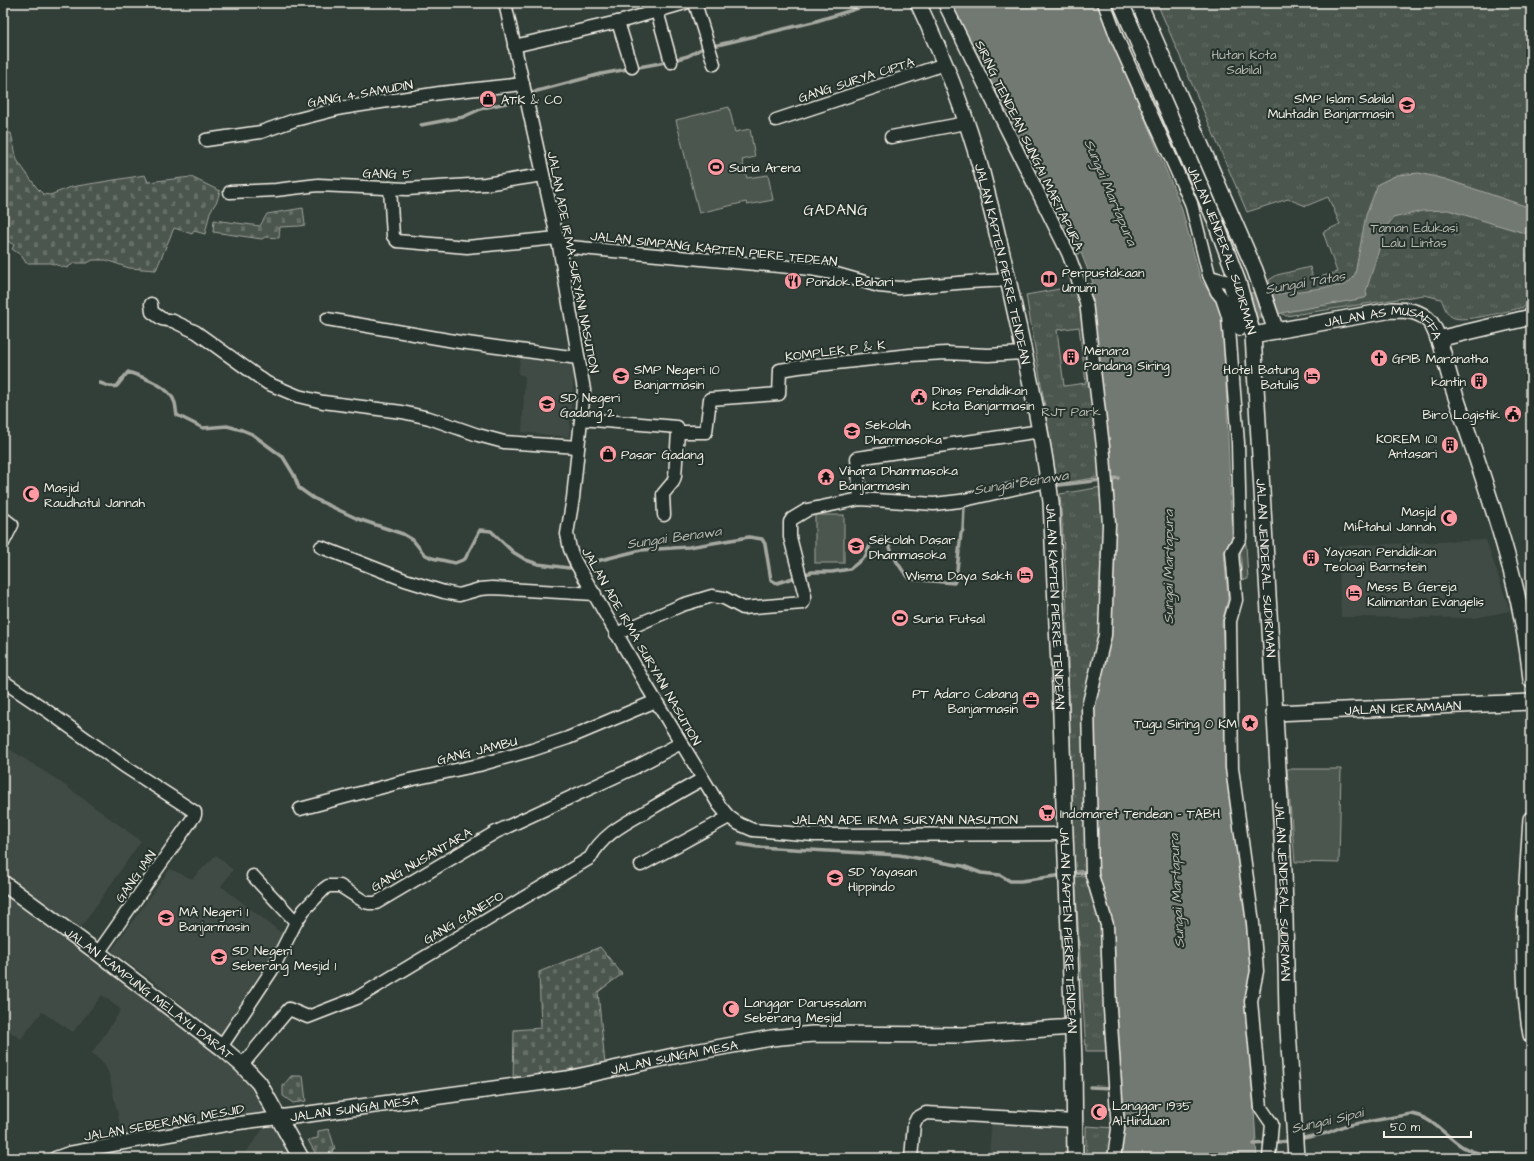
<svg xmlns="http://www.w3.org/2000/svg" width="1534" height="1161" font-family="'Architects Daughter',sans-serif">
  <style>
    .built { fill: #404b44 }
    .grass { fill: #4c564f; stroke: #a0a49c }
    .cemetery { fill: url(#cemetery-stones); stroke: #a0a49c }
    .park { fill: url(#park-tufts); stroke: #a0a49c; fill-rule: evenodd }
    .water { fill: #727972; stroke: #a6a9a1 }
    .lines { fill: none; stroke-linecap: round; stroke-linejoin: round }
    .stream { stroke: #a6a9a1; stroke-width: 3.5 }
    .minor-casing { stroke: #f4f1e8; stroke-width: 15 }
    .major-casing { stroke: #f4f1e8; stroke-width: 18 }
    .minor { stroke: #26332d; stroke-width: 12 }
    .major { stroke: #26332d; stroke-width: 15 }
    .labels { text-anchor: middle; stroke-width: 4; stroke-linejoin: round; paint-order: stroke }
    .park-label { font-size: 13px; fill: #b9bbb2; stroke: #26332d }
    .street-label { font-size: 13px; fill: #f4f1e8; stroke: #26332d }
    .poi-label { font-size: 13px; fill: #f4f1e8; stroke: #26332d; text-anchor: start }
    .water-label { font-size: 14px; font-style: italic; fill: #babbb3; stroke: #26332d }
    .quarter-label { font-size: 15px; letter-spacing: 1px; fill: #f4f1e8; stroke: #26332d }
  </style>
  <defs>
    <pattern id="cemetery-stones" width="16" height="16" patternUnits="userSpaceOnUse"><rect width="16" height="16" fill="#4c564f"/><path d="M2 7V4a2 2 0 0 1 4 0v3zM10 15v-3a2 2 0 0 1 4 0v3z" fill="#666f68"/></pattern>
    <pattern id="park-tufts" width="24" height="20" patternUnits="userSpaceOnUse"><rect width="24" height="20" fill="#4c564f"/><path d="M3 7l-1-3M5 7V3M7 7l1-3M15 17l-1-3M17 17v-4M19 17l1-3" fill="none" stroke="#666f68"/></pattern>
  </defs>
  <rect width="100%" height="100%" fill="#323e38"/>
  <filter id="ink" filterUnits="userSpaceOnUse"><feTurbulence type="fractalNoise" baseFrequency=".025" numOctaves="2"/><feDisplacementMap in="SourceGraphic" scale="8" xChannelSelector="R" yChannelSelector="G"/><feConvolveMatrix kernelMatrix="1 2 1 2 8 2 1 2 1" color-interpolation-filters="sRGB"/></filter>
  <g filter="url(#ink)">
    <g class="built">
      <path d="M521,353L575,359L569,437L522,432L525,376L518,374Z"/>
      <path d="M1486,540L1510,611L1475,618L1341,617L1338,546Z"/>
      <path d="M3,745L56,779L141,841L80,929L3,873Z"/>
      <path d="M216,855L233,870L221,886L284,935L220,1035L152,980L111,951L170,869L192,879Z"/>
      <path d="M3,893L230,1059L265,1097L273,1115L123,1139L109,1074L104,1064L92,1053L121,1010L102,995L73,1032L42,1012L21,1039L3,1027Z"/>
      <path d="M992,1118L1069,1124L1070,1158H989Z"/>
      <path d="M267,1124H274L294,1158H241Z"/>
    </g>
    <g class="grass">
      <path d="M729,107L735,132L750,129L755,157L742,160L747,178L768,175L773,200L747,205L746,202L699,213L676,120Z"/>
      <rect x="815" y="515" width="29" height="48"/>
      <path d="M1240,544H1246L1248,579L1242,580Z"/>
      <path d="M1287,769H1341L1339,863L1295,862Z"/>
    </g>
    <g class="cemetery">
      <path d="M11,133L17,160L37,188L43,194L50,195L71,187L145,175L148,182L191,177L220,191L217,201L210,212L205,234L194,231L192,234L174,228L156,270L129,268L106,260H93L87,263H74L67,268L50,263H26L21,255L12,249L14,245L3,238V134Z"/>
      <path d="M303,208L305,225L300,226L280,227L279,238L265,237L262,239L213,232L214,220L260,226L267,214Z"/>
      <path d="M600,947L622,974L598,992L605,1064L513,1081L514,1030L541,1028L539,972Z"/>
      <path d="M291,1076H303L306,1101L293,1103L283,1096V1086Z"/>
      <path d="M329,1129L335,1149L325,1158H318L308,1140L318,1138V1131Z"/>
    </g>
    <g class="park">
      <path d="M1157,3H1531V305C1516,309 1463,324 1452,317C1446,314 1444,305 1441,299L1424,295L1286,316L1278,311L1269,280L1277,275L1310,267L1313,279L1337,272L1323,232L1340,224L1328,197L1306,206L1288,199L1247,212Z"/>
      <path d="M1076,286L1083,303L1101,477L1057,484L1045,407L1026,295ZM1079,327L1086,383L1064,386L1057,330Z"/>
      <path d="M1102,487L1106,528L1090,870L1073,871L1066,580L1060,494Z"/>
      <path d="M1087,875L1104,928L1110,1051H1086L1075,877Z"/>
      <path d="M1086,1126L1115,1128L1110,1158H1086Z"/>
    </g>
    <path class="water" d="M948,3H1097L1181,206L1201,280L1217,302L1273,287L1278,294L1344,285L1350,281L1355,274L1366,215L1378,184L1397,175L1419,173L1445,179L1531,208V235L1448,210L1422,211L1393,218L1386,227L1366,291L1367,296L1365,298L1286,312L1262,318L1238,321L1224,334L1232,537L1224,552L1228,599L1222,622L1234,805L1251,970L1247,998L1257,1158H1116L1118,1083L1116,994L1112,935L1098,874L1093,705L1114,538L1113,479L1110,475L1091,302L1087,285L1093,283L1081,253L1075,255Z"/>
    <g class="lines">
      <g class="stream">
        <path d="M421,125L463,117L483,108L516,101L537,91L601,74L666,62L688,56L701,49L813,22L875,3"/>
        <path d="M100,383C106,385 110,388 117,386L128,372C143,377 170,386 175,403C176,407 176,411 177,415L203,428L227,426L242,430L252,434L283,457L294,475L299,488L313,498L358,519L403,534L413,540L424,554L432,558L455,563L465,559L480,530L491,531L513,552L526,560L538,564L569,568L641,550L689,547L749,537L762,539L765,544L771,580L777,583L812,572H832L850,569L865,557L871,543L882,538L887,539C892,555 898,567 910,579L954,583L956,579L961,533L963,530L964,506L967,504"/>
        <path d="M1052,486L1118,478"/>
        <path d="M739,844L757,847L899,855L963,866L981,873L1000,875L1010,881H1021L1063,875"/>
        <path d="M1071,874L1089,872"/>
        <path d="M1090,1087L1113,1088"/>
        <path d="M1299,1139L1327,1133L1344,1126L1411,1114C1433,1117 1445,1136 1463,1147C1482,1158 1510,1155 1531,1157"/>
        <path d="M1254,1144L1291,1141"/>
      </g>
      <defs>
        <g id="minor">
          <path d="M505,3L559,246L584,390L573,498L567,534L570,549L576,563L648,688L719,805L729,817L739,824L753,830L814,835L1065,834"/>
          <path d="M695,3L714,64"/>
          <path d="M944,3L1068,253L1086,302L1104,455L1109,524L1105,635L1088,707L1092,875L1107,925L1110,1009L1118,1129L1114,1158"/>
          <path d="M1104,3L1117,38L1191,203L1209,275L1217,292L1222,298L1228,316L1238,443L1240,538L1232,552L1236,600L1230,621L1232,768L1253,923L1257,971L1251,1001L1261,1108L1272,1124L1269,1158"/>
          <path d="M657,11L671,62"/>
          <path d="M618,22L632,67"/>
          <path d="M514,46L626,20L685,3"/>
          <path d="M776,120L945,64"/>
          <path d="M891,137L966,123"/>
          <path d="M206,140L261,132L295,120L342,108L440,93L523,84"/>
          <path d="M390,188L393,236L397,241L467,247L557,238"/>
          <path d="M230,192L276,190L318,185L407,189L485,184L543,175"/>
          <path d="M559,246L811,269L833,273L879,286L899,288L969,282L1009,280"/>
          <path d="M1210,277L1229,282L1240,318V329"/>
          <path d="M151,304L152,312L162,319L173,321L196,332L267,383L298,396L323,402L402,412L429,418L478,435L504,442L578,447"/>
          <path d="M327,319L460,342L578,358"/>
          <path d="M581,419L677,427L678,432L675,476L673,482L663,494L664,515"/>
          <path d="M678,432H706L710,399L779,394L780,370L799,367L910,355L946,353L988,355L1025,353"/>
          <path d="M860,499L857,458L1041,431"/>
          <path d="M3,518L12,525L3,543"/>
          <path d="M321,547L405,580L444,592L459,595L480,589L492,588L595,594"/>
          <path d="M616,634L682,605L712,596L724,598L743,608L803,603L805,596L790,537V522L792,519L807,510L860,499L934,504L960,501L1048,481"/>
          <path d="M3,681L46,710L124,766L195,812V815L98,953"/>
          <path d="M300,809L409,780L479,765L532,750L568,738L656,701"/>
          <path d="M641,865L729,817"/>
          <path d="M253,876L296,922"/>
          <path d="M221,1047L272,970L296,922L304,910L324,889L328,886H340L365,902L369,903H376L496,832L636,767L681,743"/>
          <path d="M242,1065L289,1009L308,1017L357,998L590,858C603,833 628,822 652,808C669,798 686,788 703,779"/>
          <path d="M55,1158L69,1153L118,1144L231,1124L279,1118"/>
          <path d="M911,1158L914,1124L917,1118L926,1113L1075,1121"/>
        </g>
        <g id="major">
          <path id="s1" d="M918,3C944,58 966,115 982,173C994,219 1005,265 1015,311C1029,375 1043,437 1051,502L1060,686L1065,834L1071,979L1074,1063L1075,1158"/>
          <path id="s2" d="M1121,3L1213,215L1238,282L1253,335L1284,872L1287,1013L1296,1158"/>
          <path d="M1139,3L1255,270L1276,331"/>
          <path id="s3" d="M1253,335L1392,310C1406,310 1420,310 1430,322C1440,334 1448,374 1454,391C1485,485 1522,581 1531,680"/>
          <path d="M1438,339L1531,317"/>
          <path id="s4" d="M1274,713L1531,702"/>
          <path d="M1531,819C1527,889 1519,965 1531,1035"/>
          <path id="s5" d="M3,883L98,953L221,1047L242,1065L259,1083L301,1158"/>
          <path id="s6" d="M279,1118L567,1079L678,1055L771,1038L813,1034L963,1035L1072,1027"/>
        </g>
      </defs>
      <use href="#minor" class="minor-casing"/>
      <use href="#major" class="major-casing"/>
      <use href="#minor" class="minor"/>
      <use href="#major" class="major"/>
    </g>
  </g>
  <defs>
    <symbol id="shop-disc" viewBox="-11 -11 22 22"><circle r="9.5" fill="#ff9aa2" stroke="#26332d"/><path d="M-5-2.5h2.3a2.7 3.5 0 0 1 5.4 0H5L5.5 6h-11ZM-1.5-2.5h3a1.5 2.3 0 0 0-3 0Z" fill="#111"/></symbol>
    <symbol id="school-disc" viewBox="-11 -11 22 22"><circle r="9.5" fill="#ff9aa2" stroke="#26332d"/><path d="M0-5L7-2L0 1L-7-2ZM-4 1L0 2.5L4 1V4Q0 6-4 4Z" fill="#111"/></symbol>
    <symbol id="stadium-disc" viewBox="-11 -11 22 22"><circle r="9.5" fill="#ff9aa2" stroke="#26332d"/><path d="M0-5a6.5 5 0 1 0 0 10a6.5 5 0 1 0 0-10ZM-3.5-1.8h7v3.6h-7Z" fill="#111"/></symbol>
    <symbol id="library-disc" viewBox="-11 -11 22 22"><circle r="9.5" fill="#ff9aa2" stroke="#26332d"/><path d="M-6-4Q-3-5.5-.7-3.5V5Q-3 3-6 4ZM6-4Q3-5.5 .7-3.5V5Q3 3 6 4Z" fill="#111"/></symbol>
    <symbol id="restaurant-disc" viewBox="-11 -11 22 22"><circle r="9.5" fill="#ff9aa2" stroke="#26332d"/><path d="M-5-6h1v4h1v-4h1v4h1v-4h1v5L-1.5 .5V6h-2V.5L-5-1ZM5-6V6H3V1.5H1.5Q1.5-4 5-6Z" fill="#111"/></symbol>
    <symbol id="building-disc" viewBox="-11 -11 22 22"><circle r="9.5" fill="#ff9aa2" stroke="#26332d"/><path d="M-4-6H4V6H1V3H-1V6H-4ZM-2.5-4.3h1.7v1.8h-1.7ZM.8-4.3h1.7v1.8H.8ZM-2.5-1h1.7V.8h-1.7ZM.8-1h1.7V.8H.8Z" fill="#111"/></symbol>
    <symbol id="church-disc" viewBox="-11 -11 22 22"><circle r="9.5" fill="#ff9aa2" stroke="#26332d"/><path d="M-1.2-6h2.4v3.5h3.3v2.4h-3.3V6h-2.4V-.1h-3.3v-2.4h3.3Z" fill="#111"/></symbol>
    <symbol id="hotel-disc" viewBox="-11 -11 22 22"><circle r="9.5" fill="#ff9aa2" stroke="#26332d"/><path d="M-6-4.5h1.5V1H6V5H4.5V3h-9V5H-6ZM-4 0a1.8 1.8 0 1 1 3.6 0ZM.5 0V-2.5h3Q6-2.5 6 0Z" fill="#111"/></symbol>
    <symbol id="civic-disc" viewBox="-11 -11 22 22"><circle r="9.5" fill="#ff9aa2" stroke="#26332d"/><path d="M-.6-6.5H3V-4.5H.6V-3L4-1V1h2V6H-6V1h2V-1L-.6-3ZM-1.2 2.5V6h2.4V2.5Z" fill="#111"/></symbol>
    <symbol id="temple-disc" viewBox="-11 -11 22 22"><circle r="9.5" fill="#ff9aa2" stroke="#26332d"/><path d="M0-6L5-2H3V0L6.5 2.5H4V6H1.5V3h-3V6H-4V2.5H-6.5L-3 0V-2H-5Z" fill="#111"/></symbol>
    <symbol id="mosque-disc" viewBox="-11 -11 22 22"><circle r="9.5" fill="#ff9aa2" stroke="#26332d"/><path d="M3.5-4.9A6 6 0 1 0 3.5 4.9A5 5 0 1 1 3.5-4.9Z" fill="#111"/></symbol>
    <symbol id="office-disc" viewBox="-11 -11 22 22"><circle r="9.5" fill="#ff9aa2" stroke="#26332d"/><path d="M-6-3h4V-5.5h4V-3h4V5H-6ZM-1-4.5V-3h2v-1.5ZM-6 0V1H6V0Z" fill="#111"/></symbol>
    <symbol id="sight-disc" viewBox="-11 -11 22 22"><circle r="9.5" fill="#ff9aa2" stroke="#26332d"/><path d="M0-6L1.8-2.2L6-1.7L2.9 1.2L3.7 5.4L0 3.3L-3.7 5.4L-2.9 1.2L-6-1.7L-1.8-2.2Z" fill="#111"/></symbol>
    <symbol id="supermarket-disc" viewBox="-11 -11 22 22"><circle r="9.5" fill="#ff9aa2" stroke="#26332d"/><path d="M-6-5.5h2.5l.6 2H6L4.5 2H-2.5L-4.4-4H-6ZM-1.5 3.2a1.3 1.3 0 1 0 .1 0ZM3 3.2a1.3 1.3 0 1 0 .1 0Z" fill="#111"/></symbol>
  </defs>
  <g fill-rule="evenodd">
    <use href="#shop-disc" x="478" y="89" width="20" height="20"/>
    <use href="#school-disc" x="1397" y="95" width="20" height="20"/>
    <use href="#stadium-disc" x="706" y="157" width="20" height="20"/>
    <use href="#library-disc" x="1039" y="269" width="20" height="20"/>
    <use href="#restaurant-disc" x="783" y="271" width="20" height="20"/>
    <use href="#building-disc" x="1061" y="347" width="20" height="20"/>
    <use href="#church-disc" x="1369" y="348" width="20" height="20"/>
    <use href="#school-disc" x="611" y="366" width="20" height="20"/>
    <use href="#hotel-disc" x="1302" y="366" width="20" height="20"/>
    <use href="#building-disc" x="1469" y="371" width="20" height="20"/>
    <use href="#civic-disc" x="909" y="387" width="20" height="20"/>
    <use href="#school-disc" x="537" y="394" width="20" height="20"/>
    <use href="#civic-disc" x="1503" y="404" width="20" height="20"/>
    <use href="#school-disc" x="842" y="421" width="20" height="20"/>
    <use href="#building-disc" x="1440" y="435" width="20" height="20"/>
    <use href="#shop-disc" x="598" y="444" width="20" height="20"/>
    <use href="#temple-disc" x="816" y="467" width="20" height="20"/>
    <use href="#mosque-disc" x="21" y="484" width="20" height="20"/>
    <use href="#mosque-disc" x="1439" y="508" width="20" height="20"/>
    <use href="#school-disc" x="846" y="536" width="20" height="20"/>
    <use href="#building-disc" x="1301" y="548" width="20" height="20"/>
    <use href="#hotel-disc" x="1015" y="565" width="20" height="20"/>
    <use href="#hotel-disc" x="1344" y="583" width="20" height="20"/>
    <use href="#stadium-disc" x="890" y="608" width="20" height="20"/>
    <use href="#office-disc" x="1021" y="690" width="20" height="20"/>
    <use href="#sight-disc" x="1240" y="713" width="20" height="20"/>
    <use href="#supermarket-disc" x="1037" y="803" width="20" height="20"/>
    <use href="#school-disc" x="825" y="868" width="20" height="20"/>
    <use href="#school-disc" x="156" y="908" width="20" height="20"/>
    <use href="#school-disc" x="209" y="947" width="20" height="20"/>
    <use href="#mosque-disc" x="721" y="999" width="20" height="20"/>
    <use href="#mosque-disc" x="1089" y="1102" width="20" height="20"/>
  </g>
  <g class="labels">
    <g class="park-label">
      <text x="1244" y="59">Hutan Kota<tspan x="1244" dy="15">Sabilal</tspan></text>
      <text x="1414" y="232">Taman Edukasi<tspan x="1414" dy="15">Lalu Lintas</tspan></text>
      <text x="1071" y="416">RJT Park</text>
    </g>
    <g class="street-label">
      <text transform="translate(856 79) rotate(-18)" y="5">GANG SURYA CIPTA</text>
      <text transform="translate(360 93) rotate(-10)" y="5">GANG 4 SAMUDIN</text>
      <text transform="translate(1030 145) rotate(64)" y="5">SIRING TENDEAN SUNGAI MARTAPURA</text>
      <text transform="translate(387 173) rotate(1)" y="5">GANG 5</text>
      <text transform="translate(714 248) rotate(6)" y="5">JALAN SIMPANG KAPTEN PIERE TEDEAN</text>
      <text dy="5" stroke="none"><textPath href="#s2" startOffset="267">JALAN JENDERAL SUDIRMAN</textPath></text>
      <text transform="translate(574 262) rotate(79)" y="5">JALAN ADE IRMA SURYANI NASUTION</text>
      <text dy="5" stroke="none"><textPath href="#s1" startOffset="275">JALAN KAPTEN PIERRE TENDEAN</textPath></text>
      <text dy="5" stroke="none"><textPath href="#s3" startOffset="137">JALAN AS MUSAFFA</textPath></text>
      <text transform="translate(835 350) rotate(-7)" y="5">KOMPLEK P &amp; K</text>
      <text dy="5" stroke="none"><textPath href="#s2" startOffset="591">JALAN JENDERAL SUDIRMAN</textPath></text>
      <text dy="5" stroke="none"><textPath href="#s1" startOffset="623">JALAN KAPTEN PIERRE TENDEAN</textPath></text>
      <text transform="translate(642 646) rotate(60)" y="5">JALAN ADE IRMA SURYANI NASUTION</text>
      <text dy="5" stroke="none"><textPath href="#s4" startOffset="129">JALAN KERAMAIAN</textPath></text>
      <text transform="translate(477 750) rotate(-14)" y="5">GANG JAMBU</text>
      <text x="905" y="824">JALAN ADE IRMA SURYANI NASUTION</text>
      <text transform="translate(421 859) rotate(-30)" y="5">GANG NUSANTARA</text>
      <text transform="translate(135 876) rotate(-55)" y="5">GANG IAIN</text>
      <text dy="5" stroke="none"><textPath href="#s2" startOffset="915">JALAN JENDERAL SUDIRMAN</textPath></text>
      <text transform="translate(463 917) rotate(-31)" y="5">GANG GANEFO</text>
      <text dy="5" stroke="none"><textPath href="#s1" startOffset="947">JALAN KAPTEN PIERRE TENDEAN</textPath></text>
      <text dy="5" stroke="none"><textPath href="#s5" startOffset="183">JALAN KAMPUNG MELAYU DARAT</textPath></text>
      <text dy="5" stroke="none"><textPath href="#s6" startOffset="400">JALAN SUNGAI MESA</textPath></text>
      <text dy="5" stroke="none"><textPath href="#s6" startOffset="76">JALAN SUNGAI MESA</textPath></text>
      <text transform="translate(164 1122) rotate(-10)" y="5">JALAN SEBERANG MESJID</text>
    </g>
    <g class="poi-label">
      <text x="1394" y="103" text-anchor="end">SMP Islam Sabilal<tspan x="1394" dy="15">Muhtadin Banjarmasin</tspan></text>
      <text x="501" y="104">ATK &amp; CO</text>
      <text x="729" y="172">Suria Arena</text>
      <text x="1062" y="277">Perpustakaan<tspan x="1062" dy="15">Umum</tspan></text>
      <text x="806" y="286">Pondok Bahari</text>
      <text x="1084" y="355">Menara<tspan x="1084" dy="15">Pandang Siring</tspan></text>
      <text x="1392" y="363">GPIB Maranatha</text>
      <text x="634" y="374">SMP Negeri 10<tspan x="634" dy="15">Banjarmasin</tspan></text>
      <text x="1299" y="374" text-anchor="end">Hotel Batung<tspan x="1299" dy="15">Batulis</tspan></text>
      <text x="1466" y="386" text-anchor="end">kantin</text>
      <text x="932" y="395">Dinas Pendidikan<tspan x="932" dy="15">Kota Banjarmasin</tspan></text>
      <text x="560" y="402">SD Negeri<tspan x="560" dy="15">Gadang 2</tspan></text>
      <text x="1500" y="419" text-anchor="end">Biro Logistik</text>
      <text x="865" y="429">Sekolah<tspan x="865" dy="15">Dhammasoka</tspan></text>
      <text x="1437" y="443" text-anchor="end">KOREM 101<tspan x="1437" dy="15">Antasari</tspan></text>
      <text x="621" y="459">Pasar Gadang</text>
      <text x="839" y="475">Vihara Dhammasoka<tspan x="839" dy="15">Banjarmasin</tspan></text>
      <text x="44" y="492">Masjid<tspan x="44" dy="15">Raudhatul Jannah</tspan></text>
      <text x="1436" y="516" text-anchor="end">Masjid<tspan x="1436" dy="15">Miftahul Jannah</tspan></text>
      <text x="869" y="544">Sekolah Dasar<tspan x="869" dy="15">Dhammasoka</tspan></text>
      <text x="1324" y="556">Yayasan Pendidikan<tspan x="1324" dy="15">Teologi Barnstein</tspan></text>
      <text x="1012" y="580" text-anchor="end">Wisma Daya Sakti</text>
      <text x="1367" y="591">Mess B Gereja<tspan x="1367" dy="15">Kalimantan Evangelis</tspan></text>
      <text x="913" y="623">Suria Futsal</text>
      <text x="1018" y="698" text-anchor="end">PT Adaro Cabang<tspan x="1018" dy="15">Banjarmasin</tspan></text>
      <text x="1237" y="728" text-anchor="end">Tugu Siring 0 KM</text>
      <text x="1060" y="818">Indomaret Tendean - TABH</text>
      <text x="848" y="876">SD Yayasan<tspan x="848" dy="15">Hippindo</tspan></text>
      <text x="179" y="916">MA Negeri 1<tspan x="179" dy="15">Banjarmasin</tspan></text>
      <text x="232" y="955">SD Negeri<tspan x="232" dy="15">Seberang Mesjid 1</tspan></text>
      <text x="744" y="1007">Langgar Darussalam<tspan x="744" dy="15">Seberang Mesjid</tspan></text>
      <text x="1112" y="1110">Langgar 1935<tspan x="1112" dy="15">Al-Hinduan</tspan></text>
    </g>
    <g class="water-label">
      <text transform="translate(1111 192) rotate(67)" y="5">Sungai Martapura</text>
      <text transform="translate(1305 282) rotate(-10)" y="5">Sungai Tatas</text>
      <text transform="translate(1021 482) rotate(-9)" y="5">Sungai Benawa</text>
      <text transform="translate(674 537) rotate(-8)" y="5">Sungai Benawa</text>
      <text transform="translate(1168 567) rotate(-90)" y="5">Sungai Martapura</text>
      <text transform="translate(1176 891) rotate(-93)" y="5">Sungai Martapura</text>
      <text transform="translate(1327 1120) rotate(-13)" y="5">Sungai Sipai</text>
    </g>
    <g class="quarter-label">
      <text x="836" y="215">GADANG</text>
    </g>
  </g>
  <rect width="1534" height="1161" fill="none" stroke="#26332d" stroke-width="16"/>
  <rect x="8" y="8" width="1518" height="1145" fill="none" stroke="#f4f1e8" stroke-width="1.5" filter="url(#ink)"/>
  <path d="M1384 1131v6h87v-6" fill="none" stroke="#f4f1e8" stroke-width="2"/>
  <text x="1390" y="1131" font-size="12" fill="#f4f1e8" stroke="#26332d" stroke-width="3" paint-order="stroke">50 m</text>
</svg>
